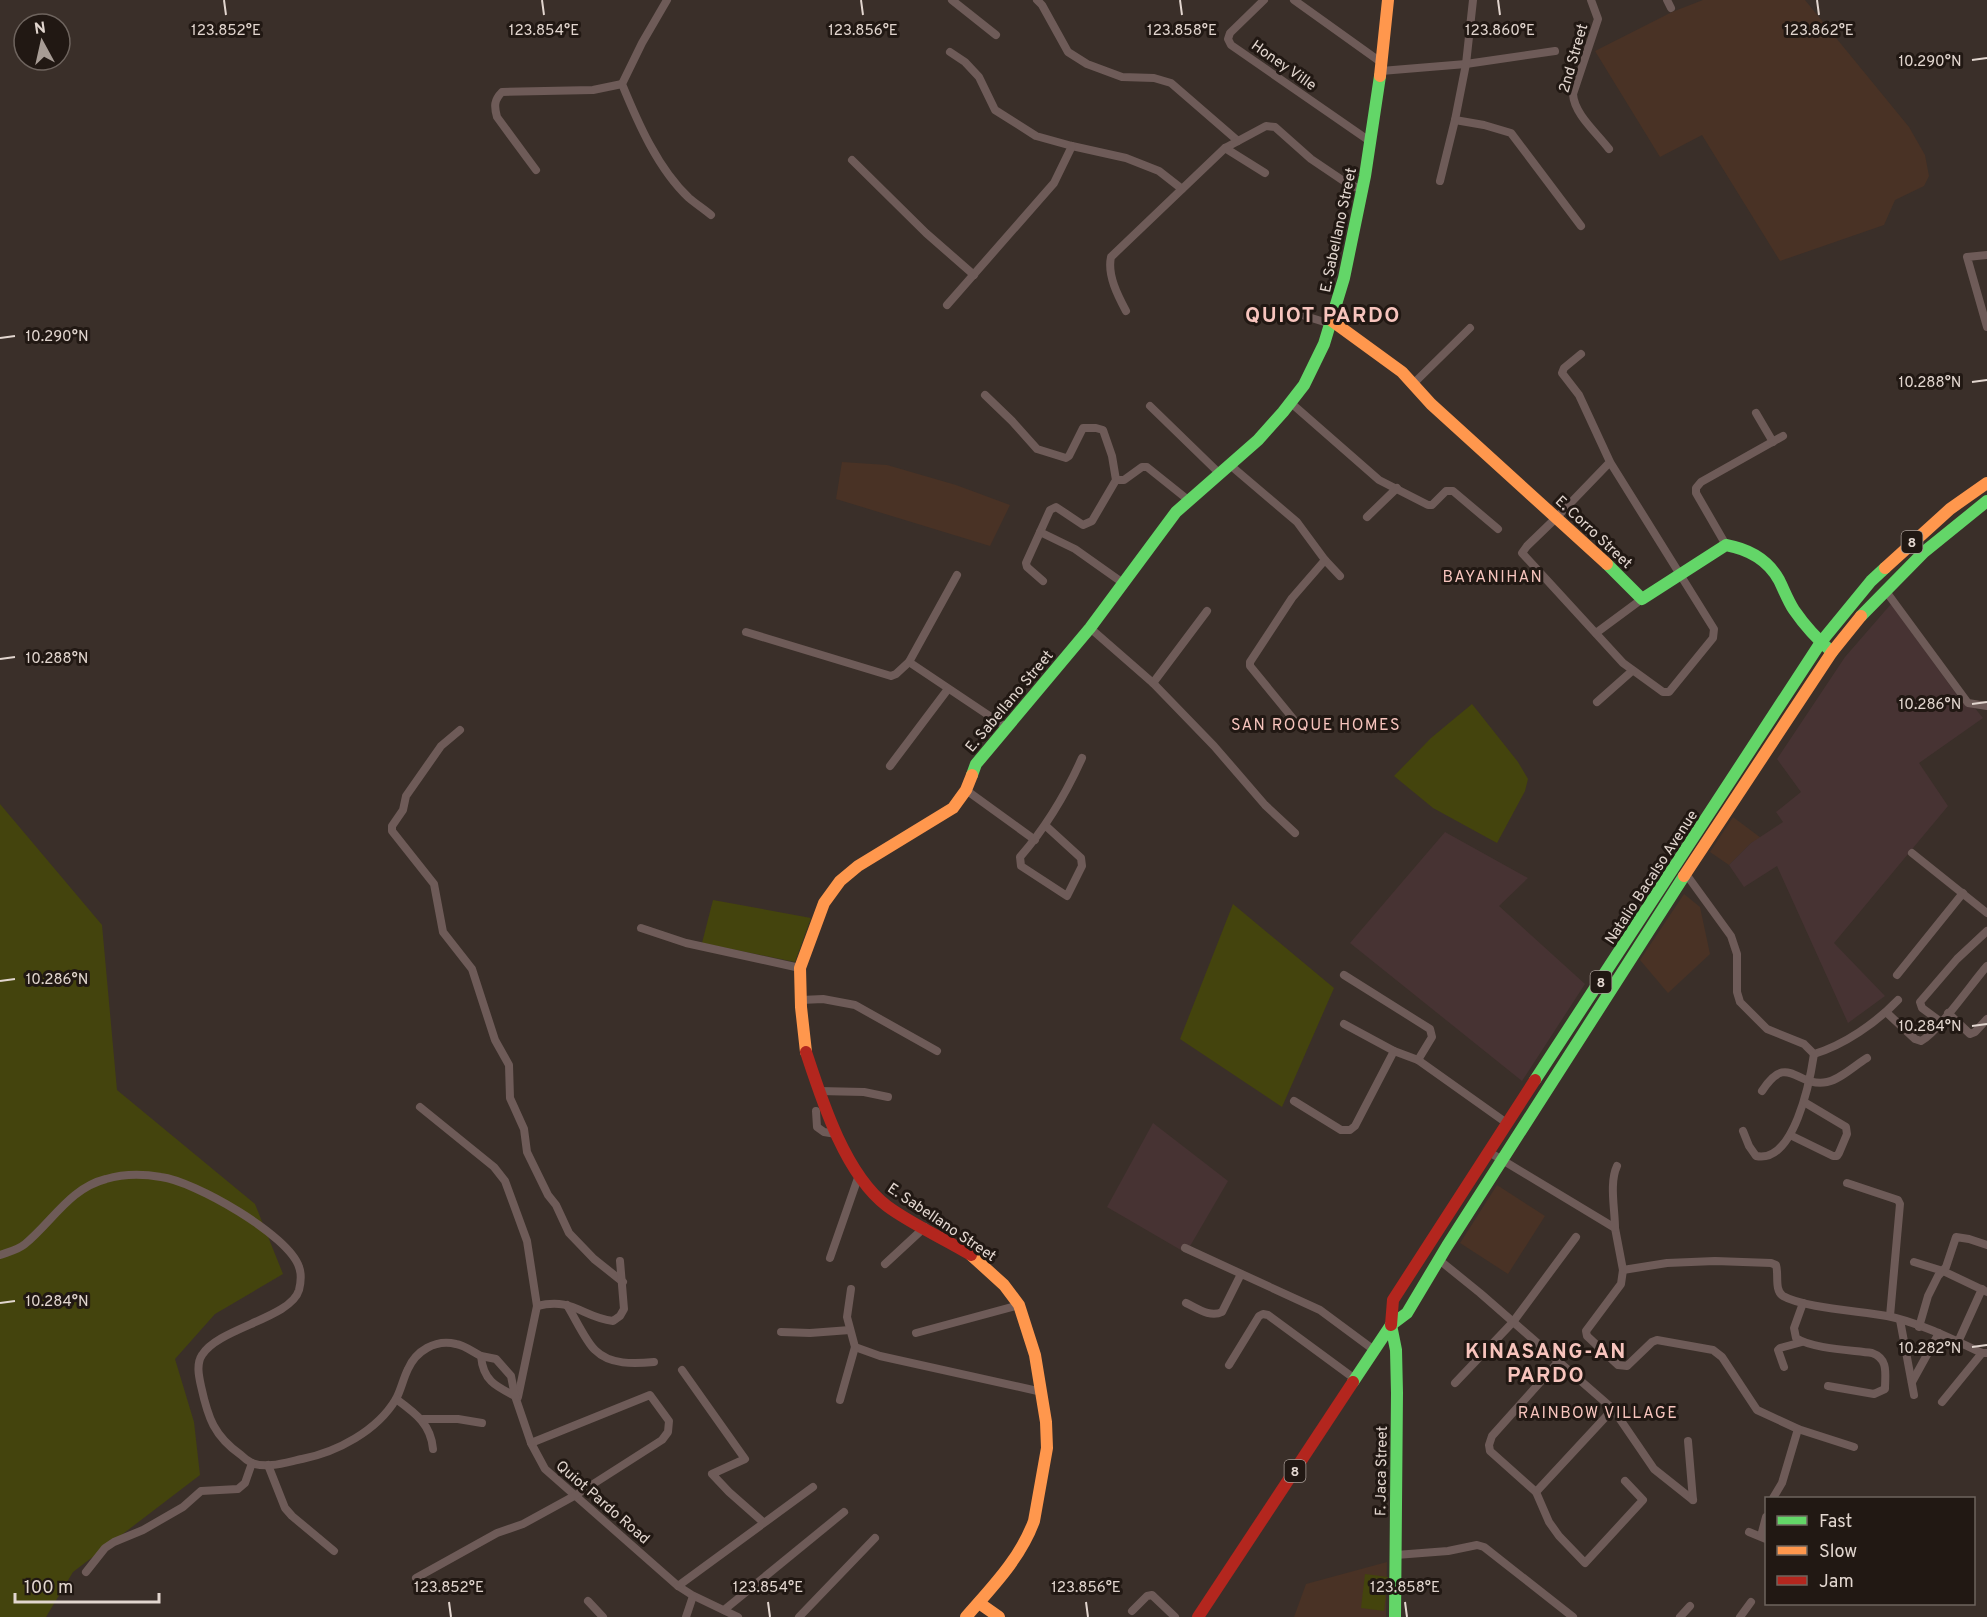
<svg xmlns="http://www.w3.org/2000/svg" width="1987" height="1617" font-family="Overpass,sans-serif">
  <style>
    .built { fill: #493225 }
    .industrial { fill: #473333 }
    .green { fill: #44440d }
    .lines { fill: none; stroke-linecap: round; stroke-linejoin: round }
    .street { stroke: #6e5b58; stroke-width: 8 }
    .fast { stroke: #63d668; stroke-width: 12 }
    .slow { stroke: #ff974d; stroke-width: 12 }
    .jam { stroke: #b3261e; stroke-width: 12 }
    .ticks { fill: none; stroke: #e2d6cf; stroke-width: 2 }
    .labels { text-anchor: middle; stroke-width: 6; stroke-linejoin: round; paint-order: stroke }
    .shield { fill: #211813; stroke: #a89d97; stroke-width: 1.5 }
    .shield-label { font-size: 14px; font-weight: bold; fill: #e2d6cf }
    .street-label { font-size: 15px; fill: #e2d6cf; stroke: #211813 }
    .neighbourhood-label { font-size: 16px; letter-spacing: 1.5px; fill: #f7c4bd; stroke: #211813 }
    .district-label { font-size: 21px; font-weight: bold; letter-spacing: 1.5px; fill: #f7c4bd; stroke: #211813 }
    .ticks-label { font-size: 15px; text-anchor: middle; fill: #e2d6cf; stroke: #211813; stroke-width: 6; stroke-linejoin: round; paint-order: stroke }
  </style>
  <rect width="100%" height="100%" fill="#3a2f29"/>
  <g class="built">
    <path d="M1703,0H1805L1909,127L1925,155L1929,176L1924,186L1895,200L1884,225L1780,261L1702,135L1660,157L1595,51L1672,12Z"/>
    <path d="M842,462L887,465L956,485L1010,505L990,546L836,499Z"/>
    <path d="M1733,817L1761,838L1751,843L1729,865L1710,852Z"/>
    <path d="M1684,894L1700,907L1710,954L1668,993L1640,960Z"/>
    <path d="M1497,1185L1545,1216L1508,1274L1460,1243Z"/>
    <path d="M1387,1562L1386,1617H1294L1306,1584Z"/>
  </g>
  <g class="industrial">
    <path d="M1891,604L1957,695L1966,706L1974,707L1983,718L1919,763L1948,806L1834,943L1885,996L1848,1023L1777,866L1744,887L1729,865L1751,843L1783,822L1776,812L1801,792L1777,759L1845,657Z"/>
    <path d="M1445,832L1528,878L1499,906L1585,984L1522,1081L1350,943Z"/>
    <path d="M1153,1123L1228,1181L1186,1253L1107,1207Z"/>
  </g>
  <g class="green">
    <path d="M1472,704L1518,762L1528,779L1525,791L1497,843L1433,808L1394,776L1431,738Z"/>
    <path d="M0,804L102,925L117,1090L255,1204L283,1274L215,1314L175,1359L194,1422L200,1475L73,1572L46,1617H0Z"/>
    <path d="M713,900L811,918L795,962L702,943Z"/>
    <path d="M1233,904L1334,988L1282,1107L1180,1039Z"/>
    <path d="M1365,1574L1388,1577L1384,1611L1361,1608Z"/>
  </g>
  <g class="lines">
    <g class="street">
      <path d="M667,0L642,43L622,84C638,123 658,169 689,198C696,204 704,209 711,215"/>
      <path d="M952,0L996,35"/>
      <path d="M1037,0L1042,5L1068,52L1087,64L1122,77L1154,78L1171,83L1238,141"/>
      <path d="M1264,0L1230,33L1228,39L1231,45L1371,142"/>
      <path d="M1294,0L1382,63"/>
      <path d="M1591,0L1598,19L1573,94C1574,114 1597,133 1609,149"/>
      <path d="M1667,0L1671,8"/>
      <path d="M950,52L965,62L979,77L995,110L1036,136L1072,146L1126,158L1159,171L1182,189"/>
      <path d="M1381,71L1466,64L1555,51"/>
      <path d="M1455,120L1484,125L1511,133L1581,226"/>
      <path d="M1225,148L1265,173"/>
      <path d="M852,160L926,233L974,275"/>
      <path d="M536,170L497,117C494,106 494,100 502,92L593,90L622,84"/>
      <path d="M1440,181L1455,120L1466,64L1473,0"/>
      <path d="M1987,255L1967,257L1987,327"/>
      <path d="M947,305L1054,183L1072,146"/>
      <path d="M1126,311C1118,296 1107,275 1111,257L1225,148L1266,126L1275,127L1311,159L1348,184L1364,190"/>
      <path d="M1305,316L1331,324"/>
      <path d="M1581,354L1564,368L1562,373L1579,395L1610,462L1714,629L1713,638L1669,692H1663L1623,663L1522,553L1527,546L1556,518L1610,462"/>
      <path d="M1413,384L1470,328"/>
      <path d="M985,395L1012,421L1037,449L1066,458L1069,456L1083,428H1096L1103,430L1112,456L1116,480L1092,521L1083,525L1056,507L1050,510L1026,563L1027,567L1043,581"/>
      <path d="M1291,403L1379,480L1428,505H1432L1446,491H1453L1498,529"/>
      <path d="M1150,406L1220,474"/>
      <path d="M1756,413L1773,442"/>
      <path d="M1230,465L1297,522L1325,560L1340,576"/>
      <path d="M1116,480H1124L1142,467H1147L1187,499"/>
      <path d="M1367,517L1397,488"/>
      <path d="M1040,532L1075,549L1123,583"/>
      <path d="M1726,545L1696,493V488L1701,482L1783,436"/>
      <path d="M1885,590L1968,703L1987,706"/>
      <path d="M1090,628L1153,683L1214,746L1265,805L1295,833"/>
      <path d="M746,632L891,676L896,674L909,662L957,575"/>
      <path d="M1596,633L1642,599"/>
      <path d="M909,662L1006,727"/>
      <path d="M1153,683L1207,611"/>
      <path d="M1597,702L1632,671"/>
      <path d="M1299,726L1250,666V662L1292,598L1325,560"/>
      <path d="M460,730L441,746L406,796L403,810L392,826V831L434,884L443,932L472,969L495,1040L509,1065L510,1098L524,1129L527,1152L548,1195L556,1205L569,1233L594,1259L623,1282"/>
      <path d="M890,766L948,689"/>
      <path d="M966,790L1035,840"/>
      <path d="M1046,826L1081,858L1082,866L1067,896L1021,866L1020,857C1047,826 1065,796 1082,758"/>
      <path d="M1912,853L1987,913"/>
      <path d="M1686,874L1731,936L1737,954V992L1740,1002L1767,1029L1804,1044L1814,1054C1844,1045 1876,1023 1898,1000"/>
      <path d="M641,928L686,943L800,968"/>
      <path d="M1344,975L1430,1029L1432,1037L1418,1060"/>
      <path d="M1897,975L1963,893"/>
      <path d="M801,1000L823,999L855,1005L937,1051"/>
      <path d="M1886,1012L1915,1039L1921,1041C1939,1031 1972,983 1987,966"/>
      <path d="M1948,1013L1970,1034L1975,1032L1987,1019"/>
      <path d="M1941,1022L1922,1008L1920,1002L1957,959L1987,931"/>
      <path d="M1344,1024L1394,1051L1418,1060L1508,1124"/>
      <path d="M819,1091L864,1092L888,1097"/>
      <path d="M1762,1091C1788,1051 1796,1088 1827,1082C1841,1079 1855,1065 1867,1058"/>
      <path d="M1294,1101L1341,1130H1350L1355,1126L1394,1051"/>
      <path d="M420,1107L494,1167L505,1181L527,1241L537,1306L518,1397"/>
      <path d="M816,1111L817,1127L824,1132L836,1134"/>
      <path d="M1743,1131L1749,1146L1756,1156C1794,1164 1810,1081 1814,1054"/>
      <path d="M1790,1135L1833,1156H1837L1839,1153L1847,1134L1846,1127L1804,1102"/>
      <path d="M1489,1152L1615,1228L1623,1270L1621,1284L1586,1331L1587,1336L1618,1365L1627,1366L1652,1342L1657,1340L1713,1350L1722,1357L1757,1410L1798,1429L1854,1447"/>
      <path d="M1847,1183L1898,1200L1900,1204L1890,1316"/>
      <path d="M1615,1228C1615,1209 1609,1183 1617,1166"/>
      <path d="M1185,1248L1320,1310L1374,1350"/>
      <path d="M0,1255C8,1252 18,1250 25,1244C52,1222 70,1188 106,1179C123,1174 144,1174 161,1177C194,1181 289,1235 299,1267C302,1275 301,1282 299,1290C291,1318 218,1328 202,1355C196,1364 199,1377 201,1386C208,1418 214,1436 241,1455C244,1458 248,1461 252,1463C267,1469 287,1462 302,1459C337,1452 377,1431 396,1399C401,1390 403,1379 408,1369C416,1351 435,1339 456,1344C464,1345 473,1352 481,1356C483,1380 495,1386 515,1396"/>
      <path d="M830,1258L859,1175"/>
      <path d="M1438,1259L1480,1293L1613,1409L1654,1469L1693,1500"/>
      <path d="M1914,1262L1943,1271L1987,1292"/>
      <path d="M885,1264L925,1227"/>
      <path d="M1623,1270L1667,1263L1715,1261L1771,1263L1776,1265C1779,1274 1774,1290 1783,1296C1804,1308 1861,1311 1887,1316C1918,1322 1954,1340 1982,1353H1987"/>
      <path d="M1186,1303C1197,1308 1210,1318 1222,1312L1241,1274"/>
      <path d="M1803,1303L1794,1328L1796,1338C1813,1349 1852,1350 1872,1353C1889,1359 1885,1374 1885,1389L1874,1394L1828,1386"/>
      <path d="M567,1305C574,1316 586,1342 595,1350C610,1365 634,1364 654,1362"/>
      <path d="M537,1306C573,1297 582,1317 613,1321L620,1316L624,1309L620,1261"/>
      <path d="M1900,1320L1914,1395"/>
      <path d="M1919,1327L1928,1296L1938,1276L1946,1267L1956,1237L1969,1239L1987,1245"/>
      <path d="M781,1332L810,1333L850,1330"/>
      <path d="M916,1333L1019,1305"/>
      <path d="M1958,1342L1982,1289"/>
      <path d="M855,1347L880,1356L1042,1392"/>
      <path d="M481,1356L496,1359L511,1376L515,1396L531,1443L545,1469L678,1586L692,1595L738,1617"/>
      <path d="M1559,1361L1492,1436L1489,1445L1490,1451L1536,1492L1549,1522L1559,1536L1585,1563L1643,1500L1625,1481"/>
      <path d="M1229,1365L1259,1316L1263,1314L1268,1315L1355,1379"/>
      <path d="M1784,1367L1778,1350L1780,1348L1802,1342"/>
      <path d="M682,1370L745,1459L712,1474L729,1492L763,1522"/>
      <path d="M1912,1382L1939,1333"/>
      <path d="M1455,1383L1513,1322L1576,1237"/>
      <path d="M396,1399C415,1413 431,1424 433,1449"/>
      <path d="M840,1400L855,1347L847,1317L851,1289"/>
      <path d="M1942,1402L1982,1353"/>
      <path d="M423,1419H458L482,1423"/>
      <path d="M1688,1441L1693,1500"/>
      <path d="M268,1465L285,1508L292,1516L334,1551"/>
      <path d="M1536,1492L1613,1409"/>
      <path d="M1773,1498L1782,1483L1798,1429"/>
      <path d="M1749,1532L1766,1539"/>
      <path d="M1761,1536L1766,1517"/>
      <path d="M1396,1555L1448,1551L1477,1545L1484,1547L1573,1617"/>
      <path d="M86,1572L105,1548L114,1542L143,1530L183,1507L201,1491L238,1489L245,1483L252,1463"/>
      <path d="M416,1578L497,1533L523,1524L576,1495L662,1440L668,1432L669,1421L650,1395L531,1443"/>
      <path d="M678,1586L813,1487"/>
      <path d="M588,1601L603,1617"/>
      <path d="M724,1610L844,1512"/>
      <path d="M1132,1611L1147,1596L1152,1595L1175,1617"/>
      <path d="M686,1617L693,1596"/>
      <path d="M799,1617L875,1538"/>
      <path d="M1680,1617L1690,1606"/>
      <path d="M1740,1617L1751,1602"/>
    </g>
    <g class="fast">
      <path d="M1607,564L1642,599L1726,545C1748,549 1768,560 1779,580C1784,590 1788,601 1794,610C1805,626 1818,640 1832,652"/>
      <path d="M1861,616L1924,552L1987,501"/>
      <path d="M972,775L976,764L1090,628L1176,512L1258,440L1283,412L1304,385L1324,344L1344,278L1365,176L1380,76"/>
      <path d="M1535,1080L1821,642L1871,581L1885,568"/>
      <path d="M1391,1325L1396,1350L1397,1393L1395,1617"/>
      <path d="M1353,1382L1391,1325L1407,1313L1447,1246L1684,876"/>
    </g>
    <g class="slow">
      <path d="M1380,76L1388,0"/>
      <path d="M1332,321L1402,372L1431,404L1607,564"/>
      <path d="M1885,568L1950,509L1987,483"/>
      <path d="M1684,876L1832,652L1861,616"/>
      <path d="M806,1052L801,1007L800,968L824,903L840,881L858,866L953,808L966,790L972,775"/>
      <path d="M979,1603L999,1617"/>
      <path d="M966,1617C992,1587 1020,1559 1034,1521L1047,1448L1046,1422L1035,1355L1019,1305L1004,1285L971,1255"/>
    </g>
    <g class="jam">
      <path d="M806,1052C822,1101 845,1174 887,1206C911,1224 945,1239 971,1255"/>
      <path d="M1391,1325L1393,1300L1535,1080"/>
      <path d="M1198,1617L1353,1382"/>
    </g>
  </g>
  <path class="ticks" d="M224,0L226,15M542,0L544,15M861,0L863,15M1180,0L1182,15M1498,0L1500,15M1817,0L1819,15M1972,60L1987,58M0,338L15,336M1972,382L1987,380M0,659L15,657M1972,704L1987,702M0,981L15,979M1972,1026L1987,1024M0,1303L15,1301M1972,1347L1987,1345M449,1602L451,1617M768,1602L770,1617M1086,1602L1088,1617M1405,1602L1407,1617"/>
  <g class="labels">
    <g class="shield">
      <rect x="1901.5" y="531" width="21" height="22" rx="4.5"/>
      <rect x="1590.5" y="971" width="21" height="22" rx="4.5"/>
      <rect x="1284.5" y="1460" width="21" height="22" rx="4.5"/>
    </g>
    <g class="shield-label">
      <text x="1912" y="547">8</text>
      <text x="1601" y="987">8</text>
      <text x="1295" y="1476">8</text>
    </g>
    <g class="street-label">
      <text transform="translate(1573 58) rotate(-74)" y="5">2nd Street</text>
      <text transform="translate(1284 65) rotate(35)" y="5">Honey Ville</text>
      <text transform="translate(1338 230) rotate(-78)" y="5">E. Sabellano Street</text>
      <text transform="translate(1594 532) rotate(43)" y="5">E. Corro Street</text>
      <text transform="translate(1009 701) rotate(-50)" y="5">E. Sabellano Street</text>
      <text transform="translate(1651 877) rotate(-57)" y="5">Natalio Bacalso Avenue</text>
      <text transform="translate(942 1222) rotate(34)" y="5">E. Sabellano Street</text>
      <text transform="translate(1381 1471) rotate(-89)" y="5">F. Jaca Street</text>
      <text transform="translate(603 1502) rotate(41)" y="5">Quiot Pardo Road</text>
    </g>
    <g class="neighbourhood-label">
      <text x="1493" y="582">BAYANIHAN</text>
      <text x="1316" y="730">SAN ROQUE HOMES</text>
      <text x="1598" y="1418">RAINBOW VILLAGE</text>
    </g>
    <g class="district-label">
      <text x="1323" y="322">QUIOT PARDO</text>
      <text x="1546" y="1358">KINASANG-AN<tspan x="1546" dy="24">PARDO</tspan></text>
    </g>
  </g>
  <g class="ticks-label">
    <text x="226" y="35">123.852°E</text>
    <text x="544" y="35">123.854°E</text>
    <text x="863" y="35">123.856°E</text>
    <text x="1182" y="35">123.858°E</text>
    <text x="1500" y="35">123.860°E</text>
    <text x="1819" y="35">123.862°E</text>
    <text x="1930" y="66">10.290°N</text>
    <text x="57" y="341">10.290°N</text>
    <text x="1930" y="387">10.288°N</text>
    <text x="57" y="663">10.288°N</text>
    <text x="1930" y="709">10.286°N</text>
    <text x="57" y="984">10.286°N</text>
    <text x="1930" y="1031">10.284°N</text>
    <text x="57" y="1306">10.284°N</text>
    <text x="1930" y="1353">10.282°N</text>
    <text x="449" y="1592">123.852°E</text>
    <text x="768" y="1592">123.854°E</text>
    <text x="1086" y="1592">123.856°E</text>
    <text x="1405" y="1592">123.858°E</text>
  </g>
  <rect x="1765" y="1497" width="210" height="108" fill="#211813" stroke="#6e645e" stroke-width="1.5"/>
  <rect x="1777" y="1516" width="30" height="9" fill="#63d668" stroke="#6e645e" stroke-width="1.5"/>
  <text x="1819" y="1527" font-size="18" fill="#e2d6cf">Fast</text>
  <rect x="1777" y="1546" width="30" height="9" fill="#ff974d" stroke="#6e645e" stroke-width="1.5"/>
  <text x="1819" y="1557" font-size="18" fill="#e2d6cf">Slow</text>
  <rect x="1777" y="1576" width="30" height="9" fill="#b3261e" stroke="#6e645e" stroke-width="1.5"/>
  <text x="1819" y="1587" font-size="18" fill="#e2d6cf">Jam</text>
  <g transform="translate(42 42) rotate(352)"><circle r="28" fill="#211813" stroke="#6e645e" stroke-width="1.5"/>
  <path d="M0-4.5L10 22L0 15L-10 22Z" fill="#a79c95"/>
  <text y="-9" font-size="16" font-weight="bold" text-anchor="middle" fill="#e2d6cf">N</text>
  </g>
  <path d="M15 1593v9h144v-9" fill="none" stroke="#e2d6cf" stroke-width="3"/>
  <text x="24" y="1593" font-size="18" fill="#e2d6cf" stroke="#211813" stroke-width="4.5" paint-order="stroke">100 m</text>
</svg>
